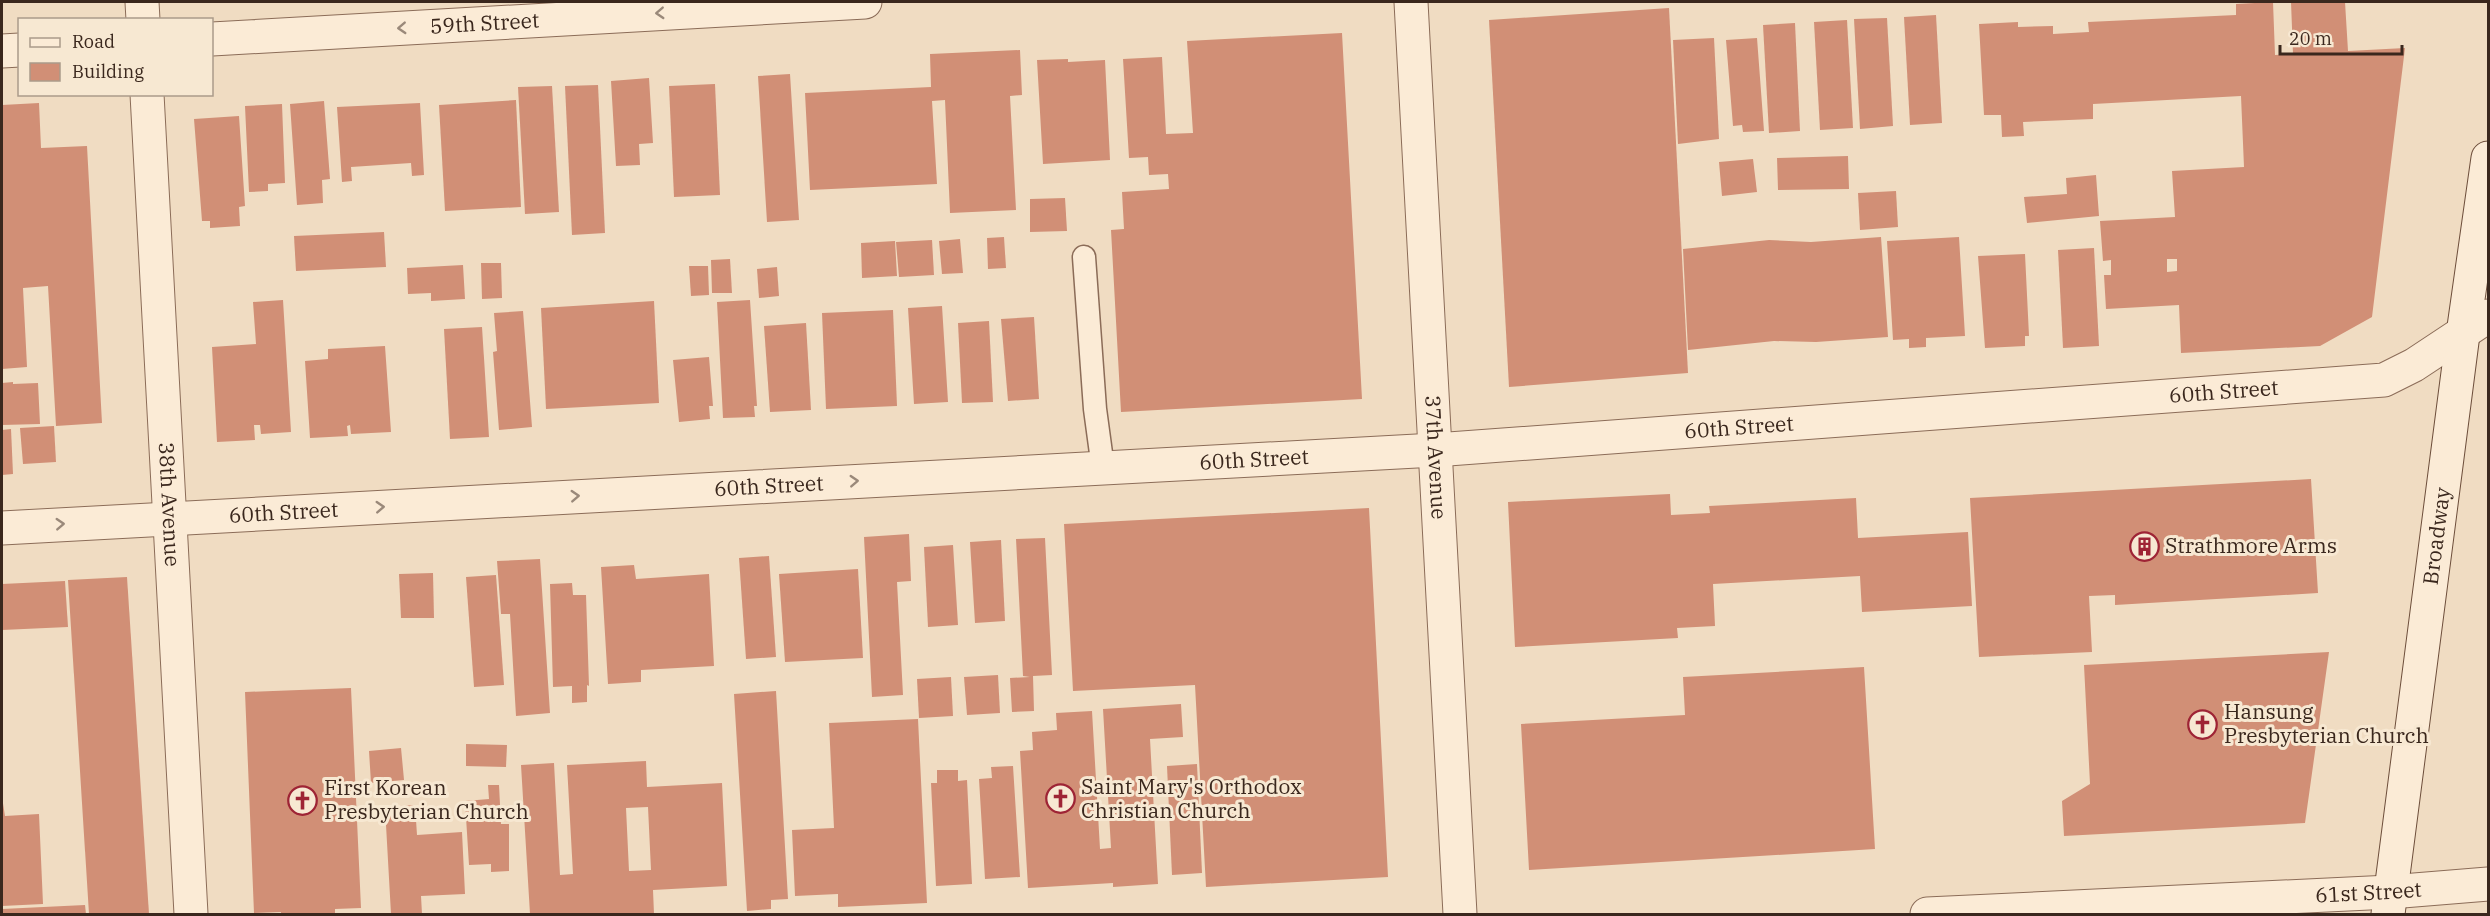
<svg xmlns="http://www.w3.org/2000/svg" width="2490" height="916" font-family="'IBM Plex Serif',serif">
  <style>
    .building { fill: #d18f76; fill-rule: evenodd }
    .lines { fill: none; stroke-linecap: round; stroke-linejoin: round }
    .service-casing { stroke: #8b6c58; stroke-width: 25 }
    .minor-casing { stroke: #8b6c58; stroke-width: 35 }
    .secondary-casing { stroke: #6d4e3b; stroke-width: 35 }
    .service { stroke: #fbebd6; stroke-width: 22 }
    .minor { stroke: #fbebd6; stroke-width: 33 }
    .secondary { stroke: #fbebd6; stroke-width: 33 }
    .oneway { stroke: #9a897a }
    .labels { text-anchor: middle; stroke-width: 6; stroke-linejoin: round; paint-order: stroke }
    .street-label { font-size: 21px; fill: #3a271d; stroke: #f7e8d2 }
    .poi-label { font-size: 21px; fill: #3a271d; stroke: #f7e8d2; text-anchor: start }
  </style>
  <rect width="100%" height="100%" fill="#f0dcc2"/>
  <g class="building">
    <path d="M2273,2L2275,55L2293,54L2291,2H2345L2348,51L2405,48L2372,317L2320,346L2181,353L2179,305L2106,309L2104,275H2111V260L2103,261L2100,221L2175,217L2172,171L2244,167L2241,96L2093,104V119L2023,122L2024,136L2002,137L2001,115H1984L1979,24L2018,22V27L2053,26V34L2089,32L2088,22L2236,15V4ZM2167,259H2177V271L2167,272Z"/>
    <path d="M1669,8L1688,373L1509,387L1489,20Z"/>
    <path d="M1936,15L1942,123L1910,125L1904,17Z"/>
    <path d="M1887,18L1893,126L1860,129L1854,19Z"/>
    <path d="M1847,20L1853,128L1820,130L1814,22Z"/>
    <path d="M1795,23L1800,131L1769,133L1763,25Z"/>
    <path d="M1342,33L1362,399L1121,412L1111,230L1124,229L1122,192L1169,189L1168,174L1149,175L1148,157L1129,158L1123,59L1162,57L1166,134L1193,133L1187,41Z"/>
    <path d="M1714,38L1719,139L1678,144L1673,40Z"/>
    <path d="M1757,38L1764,131L1743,132L1742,125L1733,126L1726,40Z"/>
    <path d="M1020,50L1022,95L1010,96L1016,210L950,213L945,100L932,101L937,184L810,190L805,93L931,87L930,54Z"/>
    <path d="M1068,59V62L1105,60L1110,160L1043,164L1037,60Z"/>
    <path d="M790,74L799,220L767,222L758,76Z"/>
    <path d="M649,78L653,143L639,144L640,165L616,166L611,81Z"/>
    <path d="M715,84L720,195L674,197L669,86Z"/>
    <path d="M598,85L605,233L572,235L565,86Z"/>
    <path d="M552,86L559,212L525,214L518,87Z"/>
    <path d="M516,100L521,207L445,211L439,105Z"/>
    <path d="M324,101L330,179L322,180L323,203L297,205L290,104Z"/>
    <path d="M39,103L41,148L87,146L102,423L56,426L48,286L23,288L27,367L2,369V105Z"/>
    <path d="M420,103L424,175L412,176L411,163L351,167L352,181L342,182L337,107Z"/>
    <path d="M282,104L285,183L268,184V191L249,192L245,106Z"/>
    <path d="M239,116L245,206L239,207L240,226L210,228V221H202L194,119Z"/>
    <path d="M1848,156L1849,189L1778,190L1777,158Z"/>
    <path d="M1753,159L1757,192L1722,196L1719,162Z"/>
    <path d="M2096,175L2099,216L2027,223L2024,197L2067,194L2066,178Z"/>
    <path d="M1896,191L1898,227L1860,230L1858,193Z"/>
    <path d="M1065,198L1067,231L1030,232V199Z"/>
    <path d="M384,232L386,267L296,271L294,236Z"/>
    <path d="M1004,237L1006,268L988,269L987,238Z"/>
    <path d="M1881,237L1888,337L1816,342L1774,341L1688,350L1683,249L1769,240L1811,242Z"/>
    <path d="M1959,237L1965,336L1926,338V347L1909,348V339L1893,340L1887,241Z"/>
    <path d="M960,239L963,273L942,274L939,241Z"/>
    <path d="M932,240L934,275L899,277L896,242Z"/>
    <path d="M895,241L897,276L862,278L861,243Z"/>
    <path d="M2094,248L2099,346L2063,348L2058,250Z"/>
    <path d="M2025,254L2029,336H2025V346L1985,348L1978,256Z"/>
    <path d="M730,259L732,293H712L711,260Z"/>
    <path d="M481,263H501L502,298L482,299Z"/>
    <path d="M463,265L465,299L431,301V293L408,294L407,268Z"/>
    <path d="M689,266H708L709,295L691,296Z"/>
    <path d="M777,267L779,296L759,298L757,269Z"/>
    <path d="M283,300L291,432L261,434L260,425H254L255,440L217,442L212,347L256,344L253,302Z"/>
    <path d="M750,300L757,406H754L755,417L723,418L717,302Z"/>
    <path d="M654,301L659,403L546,409L541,308Z"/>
    <path d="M942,306L948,402L914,404L908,308Z"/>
    <path d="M893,310L897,406L826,409L822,313Z"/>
    <path d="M523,311L532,427L499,430L493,352L497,351L494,313Z"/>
    <path d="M1034,317L1039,399L1008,401L1001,319Z"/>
    <path d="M989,321L993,402L962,403L958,323Z"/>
    <path d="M806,323L811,410L770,412L764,326Z"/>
    <path d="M482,327L489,437L450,439L444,329Z"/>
    <path d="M385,346L391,432L351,434L350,425L347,426L348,436L310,438L305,361L328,359V349Z"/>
    <path d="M709,357L713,406H709L710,419L679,422L673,360Z"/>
    <path d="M13,382V384L38,383L40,424L2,425V383Z"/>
    <path d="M54,426L56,462L23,464L20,428Z"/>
    <path d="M11,429L13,474L2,475V430Z"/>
    <path d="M2311,479L2318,593L2115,605V595L2089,596L2092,652L1979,657L1970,498Z"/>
    <path d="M1670,494L1671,515L1710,513L1709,506L1856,498L1858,538L1968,532L1972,606L1862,612L1860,576L1713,584L1715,626L1677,628L1678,638L1515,647L1508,502Z"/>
    <path d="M1369,508L1388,877L1206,887L1195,685L1073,691L1064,524Z"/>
    <path d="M909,534L911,581L897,582L903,695L872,697L864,537Z"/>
    <path d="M1045,538L1052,675L1033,676L1034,711L1012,712L1010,678L1030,677L1023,676L1016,539Z"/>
    <path d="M1001,540L1005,621L975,623L970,542Z"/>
    <path d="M953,545L958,625L928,627L924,547Z"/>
    <path d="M769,556L776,657L746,659L739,558Z"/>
    <path d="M540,559L550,713L516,716L510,614H501L497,561Z"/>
    <path d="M634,565L636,579L709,574L714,666L641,670V682L608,684L601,567Z"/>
    <path d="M858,569L863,658L785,662L779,574Z"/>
    <path d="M433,573L434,618H401L399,574Z"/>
    <path d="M496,575L504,685L474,687L466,577Z"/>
    <path d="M127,577L149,914H89L68,580Z"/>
    <path d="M65,581L68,627L2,630V584Z"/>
    <path d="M572,583L573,595H586L589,686L587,685V702L572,703V686L553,687L550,584Z"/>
    <path d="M2329,652L2305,823L2064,836L2062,801L2090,784L2084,665Z"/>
    <path d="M1864,667L1875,849L1529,870L1521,724L1685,715L1683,677Z"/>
    <path d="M998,675L1000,713L967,715L964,677Z"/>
    <path d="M951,677L953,716L919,718L917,679Z"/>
    <path d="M351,688L361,908L335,909V914H281V912L254,913L245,692Z"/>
    <path d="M776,691L788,899L771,900V909L747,911L734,694Z"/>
    <path d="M1181,704L1183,737L1150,739L1158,884L1113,887V883L1028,888L1020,751L1033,750L1032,732L1057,730L1056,713L1092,711L1100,849L1111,848L1103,709Z"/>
    <path d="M918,719L927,903L838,907V894L795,896L792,830L834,828L829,723Z"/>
    <path d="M466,744L507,745L506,767L466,766Z"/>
    <path d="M401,748L404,780L371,783L369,751Z"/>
    <path d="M646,761L647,787L722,783L727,886L653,890L654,914H530L521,765L554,763L560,875L573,874L567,765ZM648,807L651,870L629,871L626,808Z"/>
    <path d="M1197,764L1202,873L1172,875L1167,766Z"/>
    <path d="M1013,766L1020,877L985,879L979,779L992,778L991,767Z"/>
    <path d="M937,770H958V781L967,780L972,884L936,886L931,783H937Z"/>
    <path d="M488,785H499L501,824H509V871L491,872V864L469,865L465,801L489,799Z"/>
    <path d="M2,797L5,816L39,814L43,904L2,906Z"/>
    <path d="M415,805L417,835L462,832L465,894L421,896L422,914H391L385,807Z"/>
    <path d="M85,905L86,914H2V909Z"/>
  </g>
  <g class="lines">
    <defs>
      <path id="service" d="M1084,257L1095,409L1103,468"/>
      <g id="minor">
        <path d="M142,2L143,20"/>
        <path id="s1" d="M1411,2L1460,914"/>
        <path id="s2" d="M212,39L865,2"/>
        <path d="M2,51L20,50"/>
        <path id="s3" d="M147,94L191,914"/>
        <path id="s4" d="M2,528L1435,450L2384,380L2414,365L2488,316"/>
        <path id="s5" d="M1927,914L2390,892L2488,884"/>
      </g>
      <g id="secondary">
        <path id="s6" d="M2388,914L2463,334L2488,158"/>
      </g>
    </defs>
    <use href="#service" class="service-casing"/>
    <use href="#minor" class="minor-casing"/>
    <use href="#secondary" class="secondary-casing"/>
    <use href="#service" class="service"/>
    <use href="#minor" class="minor"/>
    <use href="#secondary" class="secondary"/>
  </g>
  <defs><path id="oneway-chevron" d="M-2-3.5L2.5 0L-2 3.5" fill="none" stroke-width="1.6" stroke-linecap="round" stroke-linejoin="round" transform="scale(1.5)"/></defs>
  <g class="oneway">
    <use href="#oneway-chevron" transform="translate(660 13) rotate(177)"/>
    <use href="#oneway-chevron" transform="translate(402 28) rotate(177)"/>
    <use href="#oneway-chevron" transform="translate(854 481) rotate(-3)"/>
    <use href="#oneway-chevron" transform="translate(575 496) rotate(-3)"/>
    <use href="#oneway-chevron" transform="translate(380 507) rotate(-3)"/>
    <use href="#oneway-chevron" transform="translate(60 524) rotate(-3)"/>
  </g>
  <defs>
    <symbol id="building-ring" viewBox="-11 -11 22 22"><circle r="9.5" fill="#f7e8d2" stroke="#9e2435" stroke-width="1.5"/><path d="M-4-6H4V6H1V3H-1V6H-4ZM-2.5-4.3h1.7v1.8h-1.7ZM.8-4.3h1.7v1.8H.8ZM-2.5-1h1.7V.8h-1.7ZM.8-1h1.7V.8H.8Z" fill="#9e2435"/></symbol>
    <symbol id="church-ring" viewBox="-11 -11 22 22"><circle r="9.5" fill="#f7e8d2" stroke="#9e2435" stroke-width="1.5"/><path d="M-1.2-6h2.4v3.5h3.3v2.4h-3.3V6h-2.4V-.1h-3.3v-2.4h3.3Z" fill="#9e2435"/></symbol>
  </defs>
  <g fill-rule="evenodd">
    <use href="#building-ring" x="2128" y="530" width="33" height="33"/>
    <use href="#church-ring" x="2186" y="708" width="33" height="33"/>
    <use href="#church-ring" x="1044" y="782" width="33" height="33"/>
    <use href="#church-ring" x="286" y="784" width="33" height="33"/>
  </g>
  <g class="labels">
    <g class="street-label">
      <text dy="7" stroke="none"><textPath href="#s2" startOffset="273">59th Street</textPath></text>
      <text dy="7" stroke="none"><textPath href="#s4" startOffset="2226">60th Street</textPath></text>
      <text dy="7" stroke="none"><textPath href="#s4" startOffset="1740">60th Street</textPath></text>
      <text dy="7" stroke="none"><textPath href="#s1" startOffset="456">37th Avenue</textPath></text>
      <text dy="7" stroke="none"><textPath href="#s4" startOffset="1254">60th Street</textPath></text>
      <text dy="7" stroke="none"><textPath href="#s4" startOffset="768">60th Street</textPath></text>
      <text dy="7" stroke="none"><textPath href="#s3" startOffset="411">38th Avenue</textPath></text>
      <text dy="7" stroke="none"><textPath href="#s4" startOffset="282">60th Street</textPath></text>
      <text dy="7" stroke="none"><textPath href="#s6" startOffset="381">Broadway</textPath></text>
      <text dy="7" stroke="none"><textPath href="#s5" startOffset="442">61st Street</textPath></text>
    </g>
    <g class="poi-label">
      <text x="2165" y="553">Strathmore Arms</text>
      <text x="2224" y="719">Hansung<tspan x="2224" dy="24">Presbyterian Church</tspan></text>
      <text x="1081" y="794">Saint Mary's Orthodox<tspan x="1081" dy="24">Christian Church</tspan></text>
      <text x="324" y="795">First Korean<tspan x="324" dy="24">Presbyterian Church</tspan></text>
    </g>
  </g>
  <rect width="2490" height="916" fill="none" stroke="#3a271d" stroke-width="6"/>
  <rect x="18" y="18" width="195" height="78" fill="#f7e8d2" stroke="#ab9b8a" stroke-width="1.5"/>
  <rect x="30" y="38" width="30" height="9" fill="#fbebd6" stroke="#ab9b8a" stroke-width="1.5"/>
  <text x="72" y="48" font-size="18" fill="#3a271d">Road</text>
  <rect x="30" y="63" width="30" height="18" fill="#d18f76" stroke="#ab9b8a" stroke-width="1.5"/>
  <text x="72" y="78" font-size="18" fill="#3a271d">Building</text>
  <path d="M2280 45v9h122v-9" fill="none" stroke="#3a271d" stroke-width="3"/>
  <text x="2289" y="45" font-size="18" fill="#3a271d" stroke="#f7e8d2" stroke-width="4.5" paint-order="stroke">20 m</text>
</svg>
